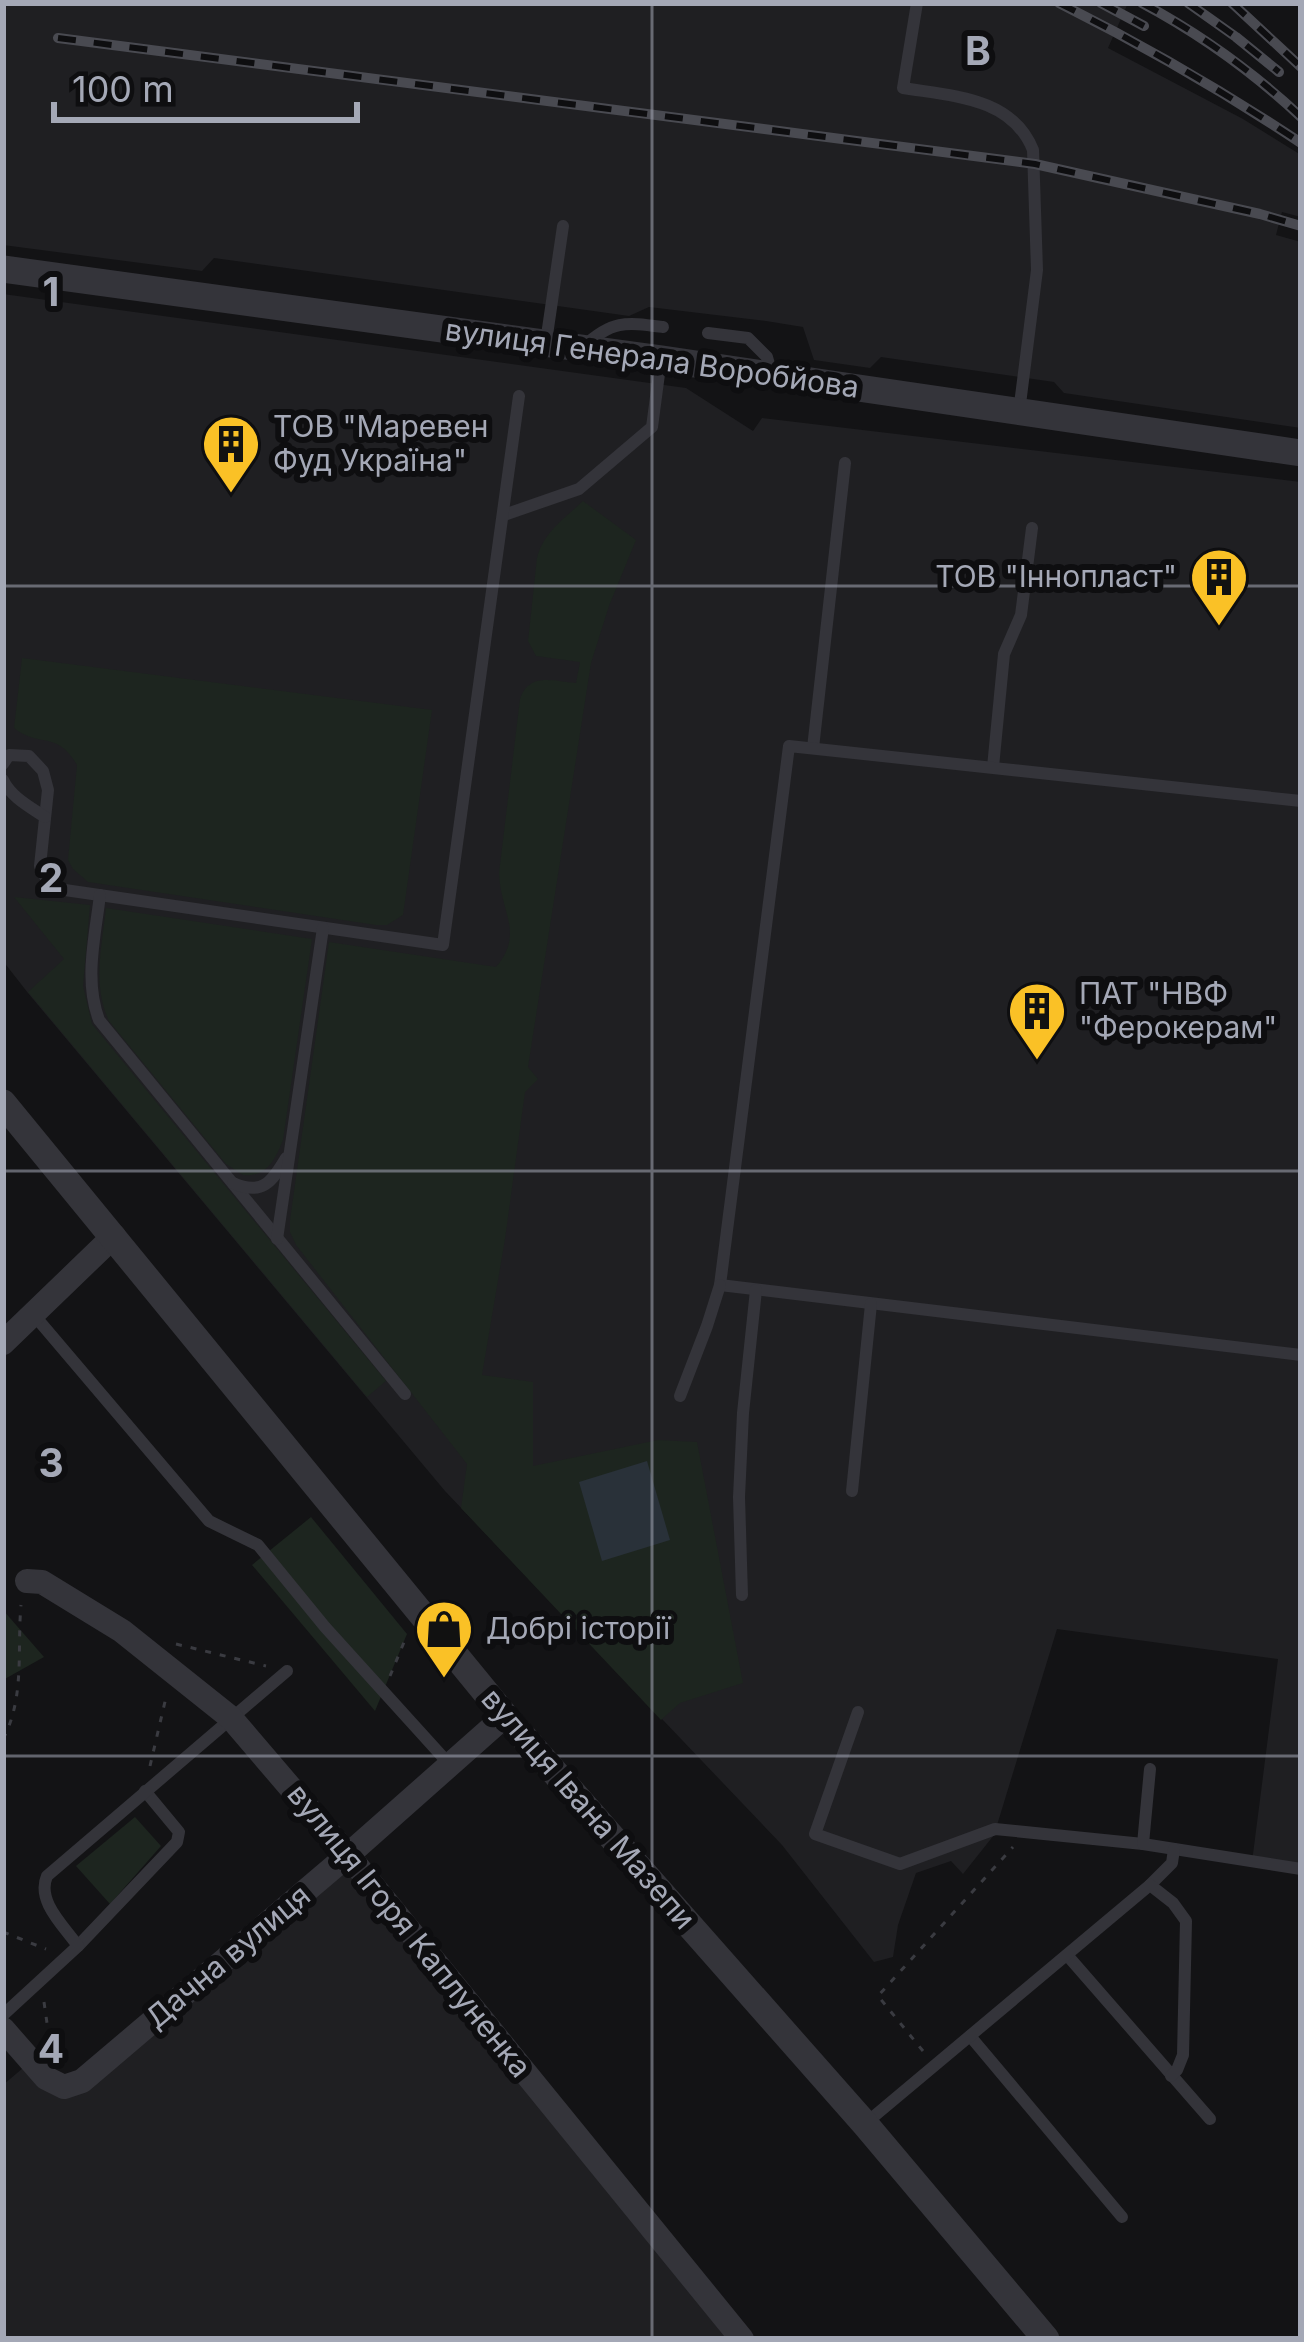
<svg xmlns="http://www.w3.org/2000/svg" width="1304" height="2342" font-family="Inter,sans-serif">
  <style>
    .built { fill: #1f1f22 }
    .green { fill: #1d251f }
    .water { fill: #293139 }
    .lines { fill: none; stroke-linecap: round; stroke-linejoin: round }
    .path { stroke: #3a3b41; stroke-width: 3; stroke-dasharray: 6 9; stroke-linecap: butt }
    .service { stroke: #34343a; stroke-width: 12 }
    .minor { stroke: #34343a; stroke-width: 24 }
    .tertiary { stroke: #34343a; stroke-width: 27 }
    .rail-casing { stroke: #494a51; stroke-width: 10 }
    .rail { stroke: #0e0e10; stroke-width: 6; stroke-dasharray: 18; stroke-linecap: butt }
    .grid { fill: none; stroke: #a4a8b6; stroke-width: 3; stroke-opacity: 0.55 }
    .labels { text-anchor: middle; stroke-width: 12; stroke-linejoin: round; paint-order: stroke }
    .street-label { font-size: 30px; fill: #a4a8b6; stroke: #0e0e10 }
    .poi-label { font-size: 30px; fill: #a4a8b6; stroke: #0e0e10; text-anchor: start }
    .grid-label { font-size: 39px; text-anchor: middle; font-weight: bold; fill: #a4a8b6; stroke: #0e0e10; stroke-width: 12; stroke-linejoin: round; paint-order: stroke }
  </style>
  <rect width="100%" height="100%" fill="#131315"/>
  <g class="built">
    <path d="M3,3H1128L1108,48L1243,119L1301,155V217L1282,212L1276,235L1301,242V428L1064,393L1054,382L881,357L870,368L814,360L803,327L766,321L649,307L629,316L214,258L202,271L3,245Z"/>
    <path d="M3,294L686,388L753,431L762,418L1301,482V1869L1252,1862L1278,1659L1057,1629L994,1835L963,1874L951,1861L916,1873L898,1925L893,1957L874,1962L782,1845L445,1491L28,993L3,961Z"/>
    <path d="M348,1855L742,2339H3V2085L30,2062L63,2087Z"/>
  </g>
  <g class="green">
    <path d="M583,501L636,540L609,606L591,663L528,1067L538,1079L525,1092L505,1239L482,1375L533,1382V1466L658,1440L697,1442L743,1683L680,1703L661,1720L461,1508L467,1464L296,1245L290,1232V1220L329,942L496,967C525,933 500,912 499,873L520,699C529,672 553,681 576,683L580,662L536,656L528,641L537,558C543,533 565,518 583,501Z"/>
    <path d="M22,658L432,710L403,915L387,925H376L88,882L73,869L68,860L77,765C56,729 40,749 14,728Z"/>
    <path d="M14,897L90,905L83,986L92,1024L386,1381L367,1397L28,992L64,959Z"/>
    <path d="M106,908L312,939L283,1140C275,1160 267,1177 243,1175L226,1164L109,1021C92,984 102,947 106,908Z"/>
    <path d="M311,1517L407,1634L375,1711L252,1565Z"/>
    <path d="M3,1610L44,1657L3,1680Z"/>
    <path d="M135,1817L161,1846L110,1904L76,1866Z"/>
  </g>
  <path class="water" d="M647,1461L670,1540L602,1561L579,1482Z"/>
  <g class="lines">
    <g class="path">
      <path d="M176,1644L266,1666"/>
      <path d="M390,1676L407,1635"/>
      <path d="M3,1739C25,1698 17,1650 21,1605"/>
      <path d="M150,1766L167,1693"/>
      <path d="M3,1932L46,1949"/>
      <path d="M44,2002L51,2051"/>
      <path d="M923,2051L878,1996L1013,1847"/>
    </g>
    <g class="service">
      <path d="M917,3L903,88C952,96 1012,97 1033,150L1037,270L1019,412"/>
      <path d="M708,333L748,338L767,357L772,375"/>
      <path d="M546,342L563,226"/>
      <path d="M583,347C612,320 625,322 663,327"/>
      <path d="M504,515L579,489L652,427L661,359"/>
      <path d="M813,748L845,463"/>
      <path d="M3,764L9,755L29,756L43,771L48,790L40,866L47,880L58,889L443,945L519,396"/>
      <path d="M993,767L1004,654L1021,615L1032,528"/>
      <path d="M3,780C11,797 30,807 45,817"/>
      <path d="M1301,801L789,746L720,1285L1301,1355"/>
      <path d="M100,895C95,937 84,980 99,1020L405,1394"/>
      <path d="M233,1183C262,1196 272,1182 286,1158"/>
      <path d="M277,1239L323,928"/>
      <path d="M34,1315L209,1521L258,1545L325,1627L450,1765"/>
      <path d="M680,1396L707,1326L720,1285"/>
      <path d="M852,1491L871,1304"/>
      <path d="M742,1595L739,1497L743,1413L756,1290"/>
      <path d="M858,1712L815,1834L900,1864L995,1829L1143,1844"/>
      <path d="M1150,1769L1143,1844L1301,1869"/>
      <path d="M1150,1885L1172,1863L1174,1849"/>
      <path d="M78,1946L177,1842L179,1832L145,1791"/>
      <path d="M1067,1955L1210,2119"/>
      <path d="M3,2015L78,1946C64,1926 36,1901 47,1876L287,1671"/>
      <path d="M970,2036L1122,2217"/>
      <path d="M866,2123L1150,1885L1173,1903L1186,1921L1183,2055L1177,2070L1171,2076"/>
    </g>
    <g class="minor">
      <path d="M3,1343L114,1236"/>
      <path d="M27,1581L42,1582L122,1631L231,1718L348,1855L742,2339"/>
      <path d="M3,2029L46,2078L64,2087L82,2081L348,1855L505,1716"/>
    </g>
    <g class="tertiary">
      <path d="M3,269L661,359L1301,453"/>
      <path d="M3,1103L505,1716L865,2124L1046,2339"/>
    </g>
    <defs>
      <g id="rail">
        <path d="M1059,3C1143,45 1223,91 1301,143"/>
        <path d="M1101,3L1144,26"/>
        <path d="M1142,3C1202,35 1252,71 1301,117"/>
        <path d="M1188,3L1236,37L1279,72"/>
        <path d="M1232,3L1301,67"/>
        <path d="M58,38L1035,164L1260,214L1301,226"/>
      </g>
    </defs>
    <use href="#rail" class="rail-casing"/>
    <use href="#rail" class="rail"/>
  </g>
  <path class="grid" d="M652,3V2339M3,586H1301M3,1171H1301M3,1756H1301"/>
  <defs>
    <symbol id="building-pin" viewBox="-11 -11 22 30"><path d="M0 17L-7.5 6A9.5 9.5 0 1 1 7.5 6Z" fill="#fac126" stroke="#0e0e10"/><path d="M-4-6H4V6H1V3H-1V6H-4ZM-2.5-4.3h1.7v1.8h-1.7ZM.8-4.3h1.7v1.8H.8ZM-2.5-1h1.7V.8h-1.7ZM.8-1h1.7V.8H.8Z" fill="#111"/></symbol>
    <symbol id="shop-pin" viewBox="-11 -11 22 30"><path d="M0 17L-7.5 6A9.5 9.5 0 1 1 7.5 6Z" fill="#fac126" stroke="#0e0e10"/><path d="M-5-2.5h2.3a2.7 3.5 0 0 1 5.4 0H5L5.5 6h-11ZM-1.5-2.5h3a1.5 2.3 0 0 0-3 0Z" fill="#111"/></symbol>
  </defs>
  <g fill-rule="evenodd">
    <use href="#building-pin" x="198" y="411" width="66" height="90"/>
    <use href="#building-pin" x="1186" y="544" width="66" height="90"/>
    <use href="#building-pin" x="1004" y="978" width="66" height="90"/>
    <use href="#shop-pin" x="411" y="1596" width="66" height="90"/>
  </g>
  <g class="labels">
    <g class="street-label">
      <text transform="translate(652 359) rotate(8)" y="10">вулиця Генерала Воробйова</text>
      <text transform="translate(588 1809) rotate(49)" y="10">вулиця Івана Мазепи</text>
      <text transform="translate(409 1931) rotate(51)" y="10">вулиця Ігоря Каплуненка</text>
      <text transform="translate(228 1957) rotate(-40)" y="10">Дачна вулиця</text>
    </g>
    <g class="poi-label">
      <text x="273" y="437">ТОВ "Маревен<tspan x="273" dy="34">Фуд Україна"</tspan></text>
      <text x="1177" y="587" text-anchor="end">ТОВ "Іннопласт"</text>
      <text x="1079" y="1004">ПАТ "НВФ<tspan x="1079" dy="34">"Ферокерам"</tspan></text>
      <text x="486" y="1639">Добрі історії</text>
    </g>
  </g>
  <g class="grid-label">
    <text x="978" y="65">B</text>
    <text x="51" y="306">1</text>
    <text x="51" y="892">2</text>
    <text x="51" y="1477">3</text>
    <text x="51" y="2063">4</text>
  </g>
  <rect width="1304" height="2342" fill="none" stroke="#a4a8b6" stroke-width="12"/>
  <path d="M54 102v18h303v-18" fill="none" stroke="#a4a8b6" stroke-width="6"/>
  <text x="72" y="102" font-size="36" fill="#a4a8b6" stroke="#0e0e10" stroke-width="9" paint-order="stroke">100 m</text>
</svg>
